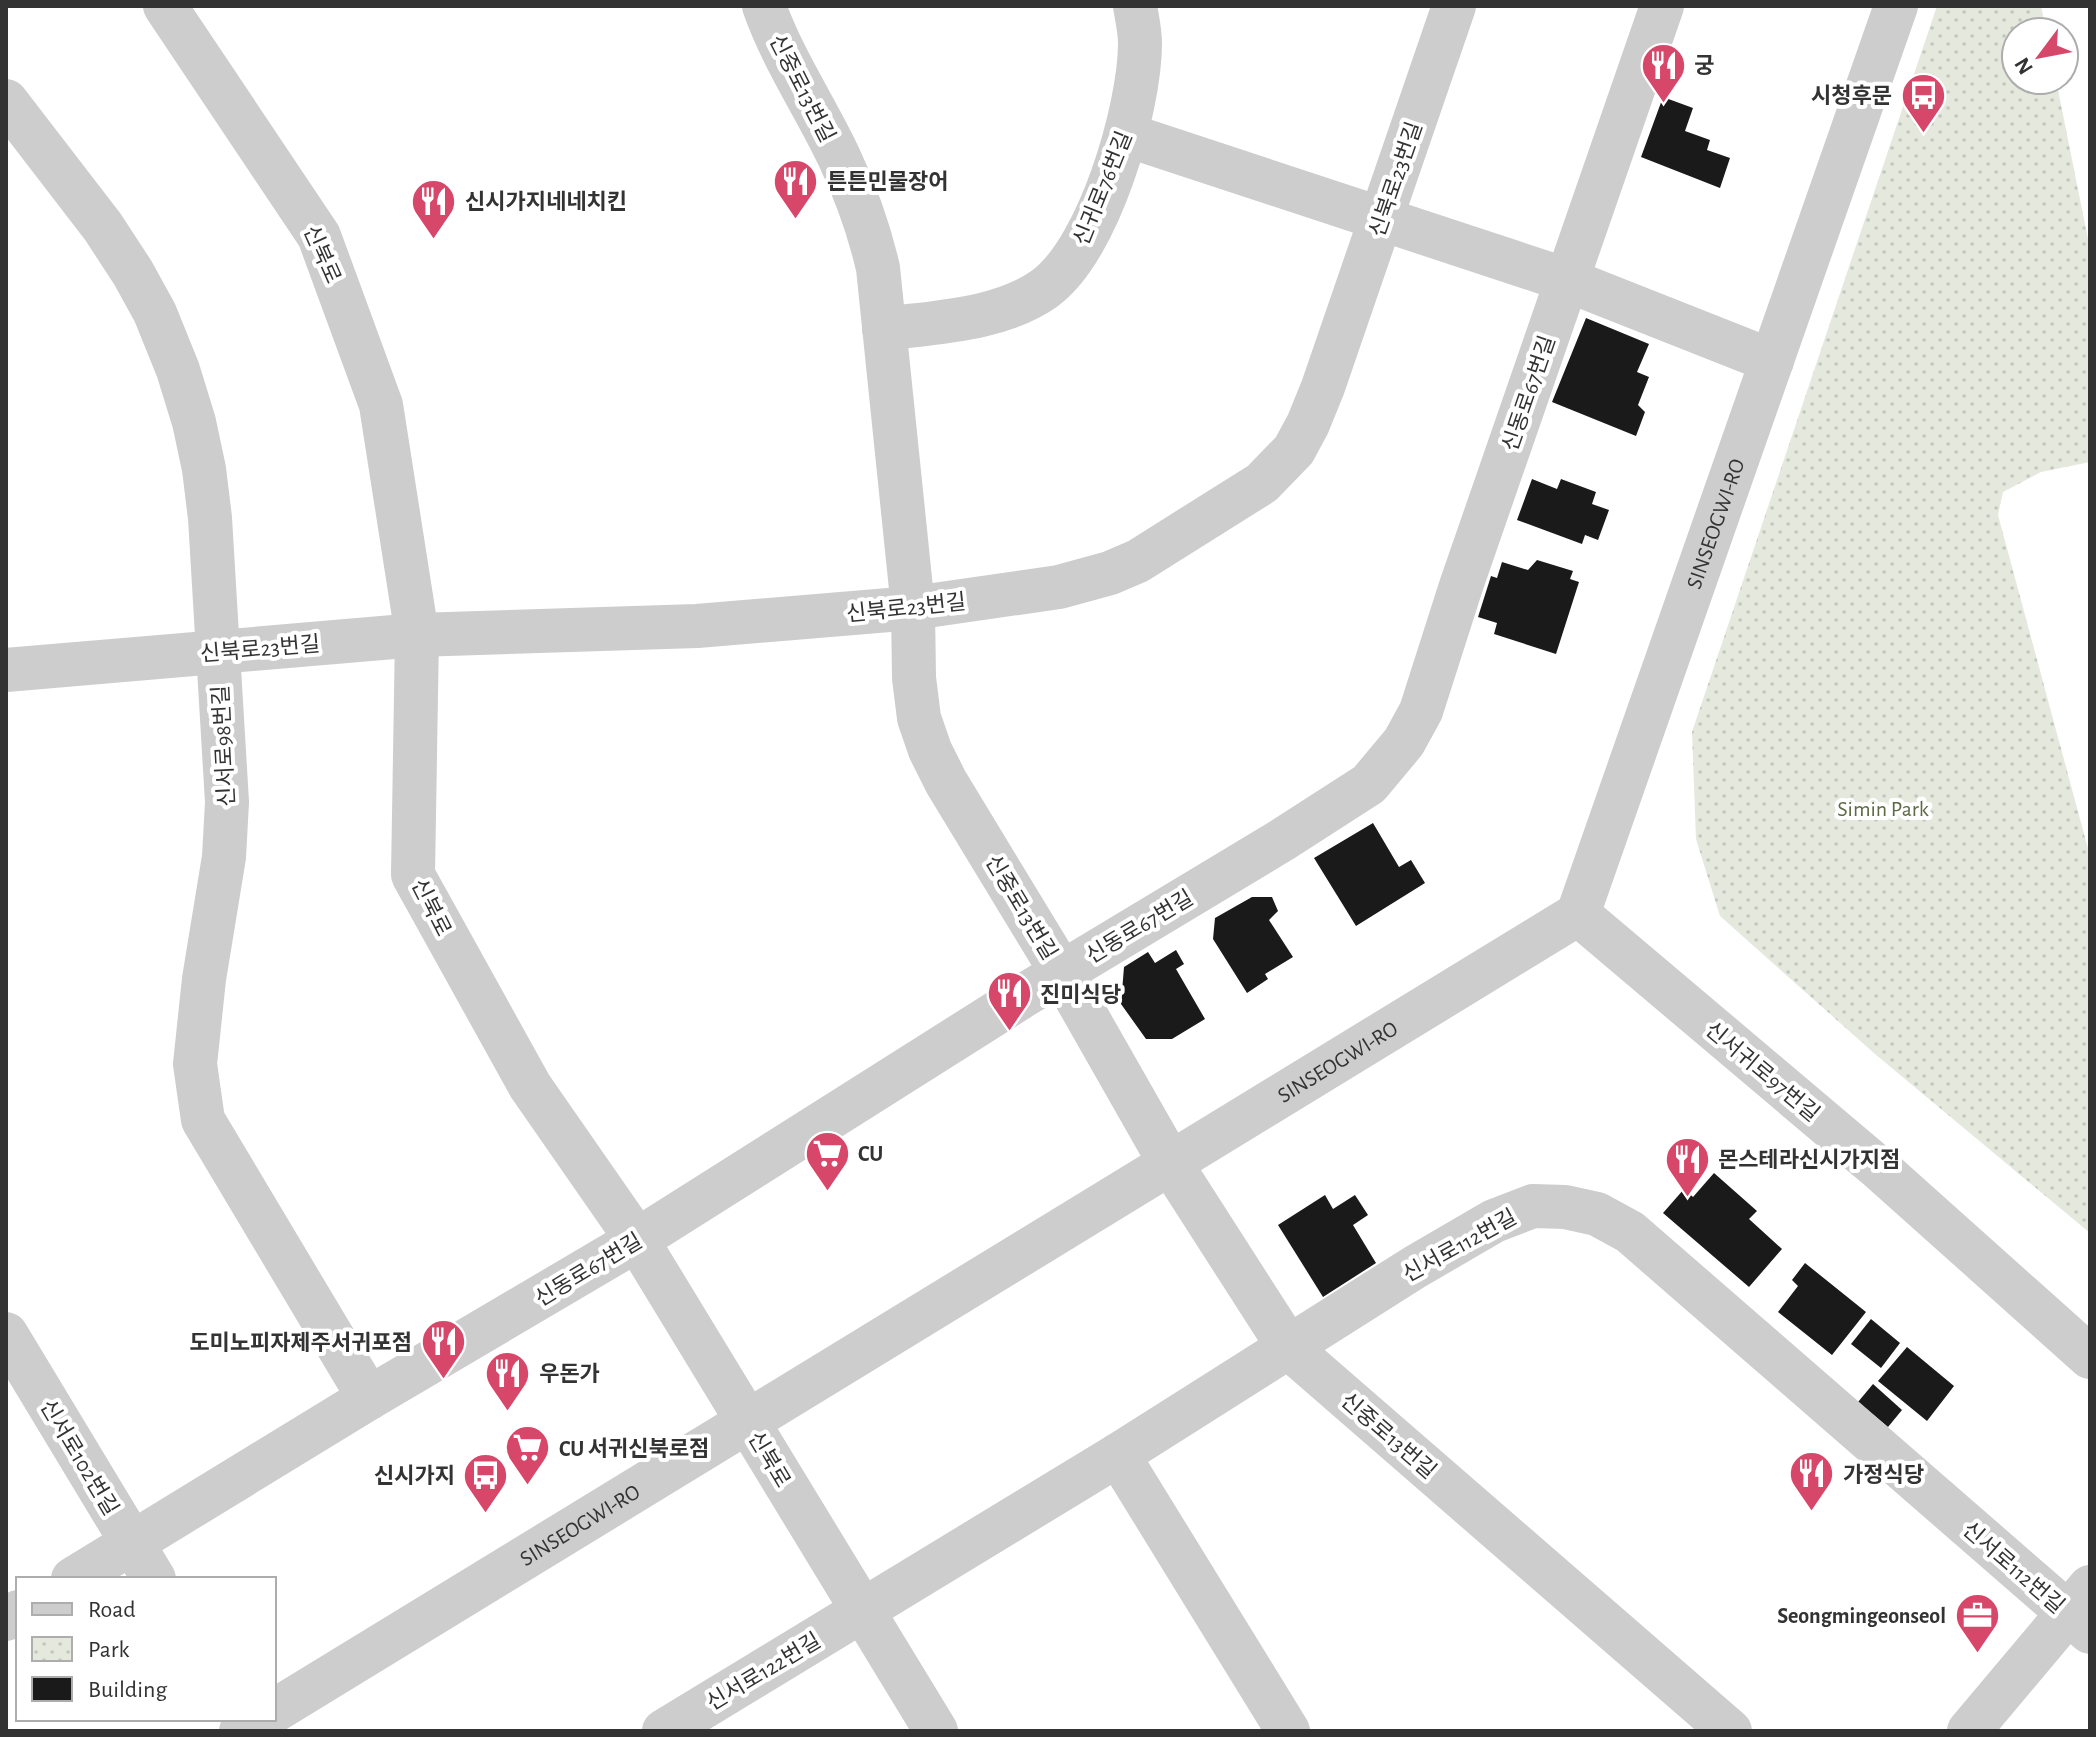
<svg xmlns="http://www.w3.org/2000/svg" width="2096" height="1737" font-family="'Alegreya Sans','Noto Sans KR',sans-serif">
  <style>
    .park { fill: url(#park-dots) }
    .building { fill: #1a1a1a }
    .lines { fill: none; stroke-linecap: round; stroke-linejoin: round }
    .minor { stroke: #cdcdcd; stroke-width: 44 }
    .labels { text-anchor: middle; stroke-width: 8; stroke-linejoin: round; paint-order: stroke }
    .poi-label { font-size: 22px; font-weight: bold; fill: #333; stroke: #fff; text-anchor: start }
    .street-label { font-size: 22px; fill: #333; stroke: #fff }
    .park-label { font-size: 22px; fill: #5c6b43; stroke: #fff }
  </style>
  <defs>
    <pattern id="park-dots" width="8" height="8" patternUnits="userSpaceOnUse" patternTransform="scale(2)"><rect width="8" height="8" fill="#e4e8dd"/><path d="M2 2h.1M6 6h.1" fill="none" stroke="#c4c7be" stroke-width="1.8" stroke-linecap="round"/></pattern>
  </defs>
  <rect width="100%" height="100%" fill="#fff"/>
  <path class="park" d="M1937,6H2041L2046,32H2016V80H2056L2090,249V462L2041,472L2003,492L1998,515L2090,856V1233L1875,1054L1720,916L1696,839L1692,732Z"/>
  <g class="building">
    <path d="M1663,97L1693,108L1685,131L1710,140L1707,150L1730,158L1720,188L1641,157Z"/>
    <path d="M1586,318L1649,344L1637,372L1649,377L1638,405L1645,412L1636,436L1552,402Z"/>
    <path d="M1532,479L1557,489L1561,479L1596,492L1592,504L1609,510L1598,540L1585,535L1582,544L1517,520Z"/>
    <path d="M1537,560L1573,571L1570,579L1579,582L1556,654L1494,634L1497,623L1478,617L1491,576L1497,578L1502,562L1528,570Z"/>
    <path d="M1373,823L1399,867L1411,860L1425,883L1356,926L1314,858Z"/>
    <path d="M1252,897H1272L1278,911L1269,920L1293,957L1265,974L1268,979L1247,993L1213,939L1215,918Z"/>
    <path d="M1176,950L1184,964L1176,969L1205,1019L1172,1039H1146L1121,1004L1124,967L1148,952L1155,963Z"/>
    <path d="M1714,1173L1757,1211L1749,1219L1782,1249L1749,1287L1663,1213L1684,1189L1693,1197Z"/>
    <path d="M1325,1195L1333,1209L1355,1195L1368,1215L1353,1225L1376,1263L1323,1297L1278,1225Z"/>
    <path d="M1805,1263L1866,1312L1832,1355L1778,1312L1798,1286L1792,1280Z"/>
    <path d="M1871,1319L1900,1343L1881,1368L1851,1344Z"/>
    <path d="M1907,1347L1954,1386L1927,1421L1878,1381Z"/>
    <path d="M1873,1384L1902,1410L1888,1427L1858,1402Z"/>
  </g>
  <g class="lines">
    <g class="minor">
      <path d="M165,6L319,236L381,405L417,635L413,875L530,1086L637,1240L936,1731"/>
      <path d="M764,6C783,60 815,106 839,157C856,193 869,229 878,268L913,608L914,678L919,718L930,750L946,782L1062,973L1169,1161L1289,1348L1730,1731"/>
      <path d="M6,101L103,227L133,273L155,313L178,370L194,422L204,469L210,518L227,802L224,857L204,979L195,1064L203,1120L369,1398"/>
      <path d="M1127,135L1567,280L1772,361"/>
      <path d="M884,329C936,322 1000,320 1044,289C1099,250 1140,108 1140,43C1140,31 1137,18 1135,6"/>
      <path d="M6,670L417,635L697,626L913,608L1059,587L1110,573L1138,561L1262,483L1294,450L1308,424L1323,387L1454,6"/>
      <path d="M1578,914L1882,1171L2090,1357"/>
      <path d="M6,1334L154,1579"/>
      <path d="M1118,1455L1288,1731"/>
      <path d="M73,1579L369,1398L637,1240L1023,996L1282,840L1369,784L1404,742L1421,711L1461,586L1662,6"/>
      <path d="M6,1619L18,1612"/>
      <path id="s1" d="M274,1711L1578,914L1896,6"/>
      <path d="M241,1731L260,1719"/>
      <path d="M664,1731L1118,1455L1415,1267L1494,1221L1533,1206L1565,1207L1597,1214L1630,1232L2090,1632"/>
      <path d="M1969,1731L2090,1587"/>
    </g>
  </g>
  <defs>
    <symbol id="restaurant-pin" viewBox="-11 -11 22 30"><path d="M0 17L-7.5 6A9.5 9.5 0 1 1 7.5 6Z" fill="#d7476a" stroke="#fff"/><path d="M-5-6h1v4h1v-4h1v4h1v-4h1v5L-1.5 .5V6h-2V.5L-5-1ZM5-6V6H3V1.5H1.5Q1.5-4 5-6Z" fill="#fff"/></symbol>
    <symbol id="bus-pin" viewBox="-11 -11 22 30"><path d="M0 17L-7.5 6A9.5 9.5 0 1 1 7.5 6Z" fill="#d7476a" stroke="#fff"/><path d="M-5-6H5V4H4V6H2V4H-2V6H-4V4H-5ZM-3.5-4V0h7V-4ZM-3.5 1.2v1.5H-2V1.2ZM2 1.2v1.5H3.5V1.2Z" fill="#fff"/></symbol>
    <symbol id="supermarket-pin" viewBox="-11 -11 22 30"><path d="M0 17L-7.5 6A9.5 9.5 0 1 1 7.5 6Z" fill="#d7476a" stroke="#fff"/><path d="M-6-5.5h2.5l.6 2H6L4.5 2H-2.5L-4.4-4H-6ZM-1.5 3.2a1.3 1.3 0 1 0 .1 0ZM3 3.2a1.3 1.3 0 1 0 .1 0Z" fill="#fff"/></symbol>
    <symbol id="office-pin" viewBox="-11 -11 22 30"><path d="M0 17L-7.5 6A9.5 9.5 0 1 1 7.5 6Z" fill="#d7476a" stroke="#fff"/><path d="M-6-3h4V-5.5h4V-3h4V5H-6ZM-1-4.5V-3h2v-1.5ZM-6 0V1H6V0Z" fill="#fff"/></symbol>
  </defs>
  <g fill-rule="evenodd">
    <use href="#restaurant-pin" x="1638" y="40" width="51" height="69"/>
    <use href="#bus-pin" x="1898" y="70" width="51" height="69"/>
    <use href="#restaurant-pin" x="770" y="156" width="51" height="69"/>
    <use href="#restaurant-pin" x="408" y="176" width="51" height="69"/>
    <use href="#restaurant-pin" x="984" y="968" width="51" height="69"/>
    <use href="#supermarket-pin" x="802" y="1128" width="51" height="69"/>
    <use href="#restaurant-pin" x="1662" y="1134" width="51" height="69"/>
    <use href="#restaurant-pin" x="418" y="1316" width="51" height="69"/>
    <use href="#restaurant-pin" x="482" y="1348" width="51" height="69"/>
    <use href="#supermarket-pin" x="502" y="1422" width="51" height="69"/>
    <use href="#restaurant-pin" x="1786" y="1448" width="51" height="69"/>
    <use href="#bus-pin" x="460" y="1450" width="51" height="69"/>
    <use href="#office-pin" x="1952" y="1590" width="51" height="69"/>
  </g>
  <g class="labels">
    <g class="poi-label">
      <text x="1694" y="73">궁</text>
      <text x="1892" y="103" text-anchor="end">시청후문</text>
      <text x="827" y="189">튼튼민물장어</text>
      <text x="465" y="209">신시가지네네치킨</text>
      <text x="1040" y="1002">진미식당</text>
      <text x="858" y="1161">CU</text>
      <text x="1718" y="1167">몬스테라신시가지점</text>
      <text x="412" y="1350" text-anchor="end">도미노피자제주서귀포점</text>
      <text x="539" y="1381">우돈가</text>
      <text x="559" y="1456">CU 서귀신북로점</text>
      <text x="1843" y="1482">가정식당</text>
      <text x="455" y="1483" text-anchor="end">신시가지</text>
      <text x="1946" y="1623" text-anchor="end">Seongmingeonseol</text>
    </g>
    <g class="street-label">
      <text transform="translate(803 88) rotate(63)" y="8">신중로13번길</text>
      <text transform="translate(1395 179) rotate(-71)" y="8">신북로23번길</text>
      <text transform="translate(1102 188) rotate(-68)" y="8">신귀로76번길</text>
      <text transform="translate(323 254) rotate(66)" y="8">신북로</text>
      <text transform="translate(1528 393) rotate(-71)" y="8">신동로67번길</text>
      <text dy="8" stroke="none"><textPath href="#s1" startOffset="1942">SINSEOGWI-RO</textPath></text>
      <text transform="translate(906 607) rotate(-6)" y="8">신북로23번길</text>
      <text transform="translate(260 648) rotate(-5)" y="8">신북로23번길</text>
      <text transform="translate(223 746) rotate(-93)" y="8">신서로98번길</text>
      <text transform="translate(432 907) rotate(63)" y="8">신북로</text>
      <text transform="translate(1022 907) rotate(59)" y="8">신중로13번길</text>
      <text transform="translate(1139 926) rotate(-31)" y="8">신동로67번길</text>
      <text dy="8" stroke="none"><textPath href="#s1" startOffset="1246">SINSEOGWI-RO</textPath></text>
      <text transform="translate(1763 1071) rotate(40)" y="8">신서귀로97번길</text>
      <text transform="translate(1459 1245) rotate(-29)" y="8">신서로112번길</text>
      <text transform="translate(588 1269) rotate(-31)" y="8">신동로67번길</text>
      <text transform="translate(1389 1435) rotate(41)" y="8">신중로13번길</text>
      <text transform="translate(80 1457) rotate(59)" y="8">신서로102번길</text>
      <text transform="translate(770 1459) rotate(59)" y="8">신북로</text>
      <text dy="8" stroke="none"><textPath href="#s1" startOffset="358">SINSEOGWI-RO</textPath></text>
      <text transform="translate(2014 1567) rotate(41)" y="8">신서로112번길</text>
      <text transform="translate(763 1671) rotate(-31)" y="8">신서로122번길</text>
    </g>
    <g class="park-label">
      <text x="1883" y="816">Simin Park</text>
    </g>
  </g>
  <rect width="2096" height="1737" fill="none" stroke="#333333" stroke-width="16"/>
  <rect x="16" y="1577" width="260" height="144" fill="#ffffff" stroke="#adadad" stroke-width="2"/>
  <rect x="32" y="1603" width="40" height="12" fill="#cdcdcd" stroke="#adadad" stroke-width="2"/>
  <text x="88" y="1617" font-size="24" fill="#333333">Road</text>
  <rect x="32" y="1637" width="40" height="24" fill="url(#park-dots)" stroke="#adadad" stroke-width="2"/>
  <text x="88" y="1657" font-size="24" fill="#333333">Park</text>
  <rect x="32" y="1677" width="40" height="24" fill="#1a1a1a" stroke="#adadad" stroke-width="2"/>
  <text x="88" y="1697" font-size="24" fill="#333333">Building</text>
  <g transform="translate(2040 56) rotate(238)"><circle r="38" fill="#ffffff" stroke="#adadad" stroke-width="2"/>
  <path d="M0-6L14 30L0 20L-14 30Z" fill="#d7476a"/>
  <text y="-12" font-size="22" font-weight="bold" text-anchor="middle" fill="#333333">N</text>
  </g>
</svg>
